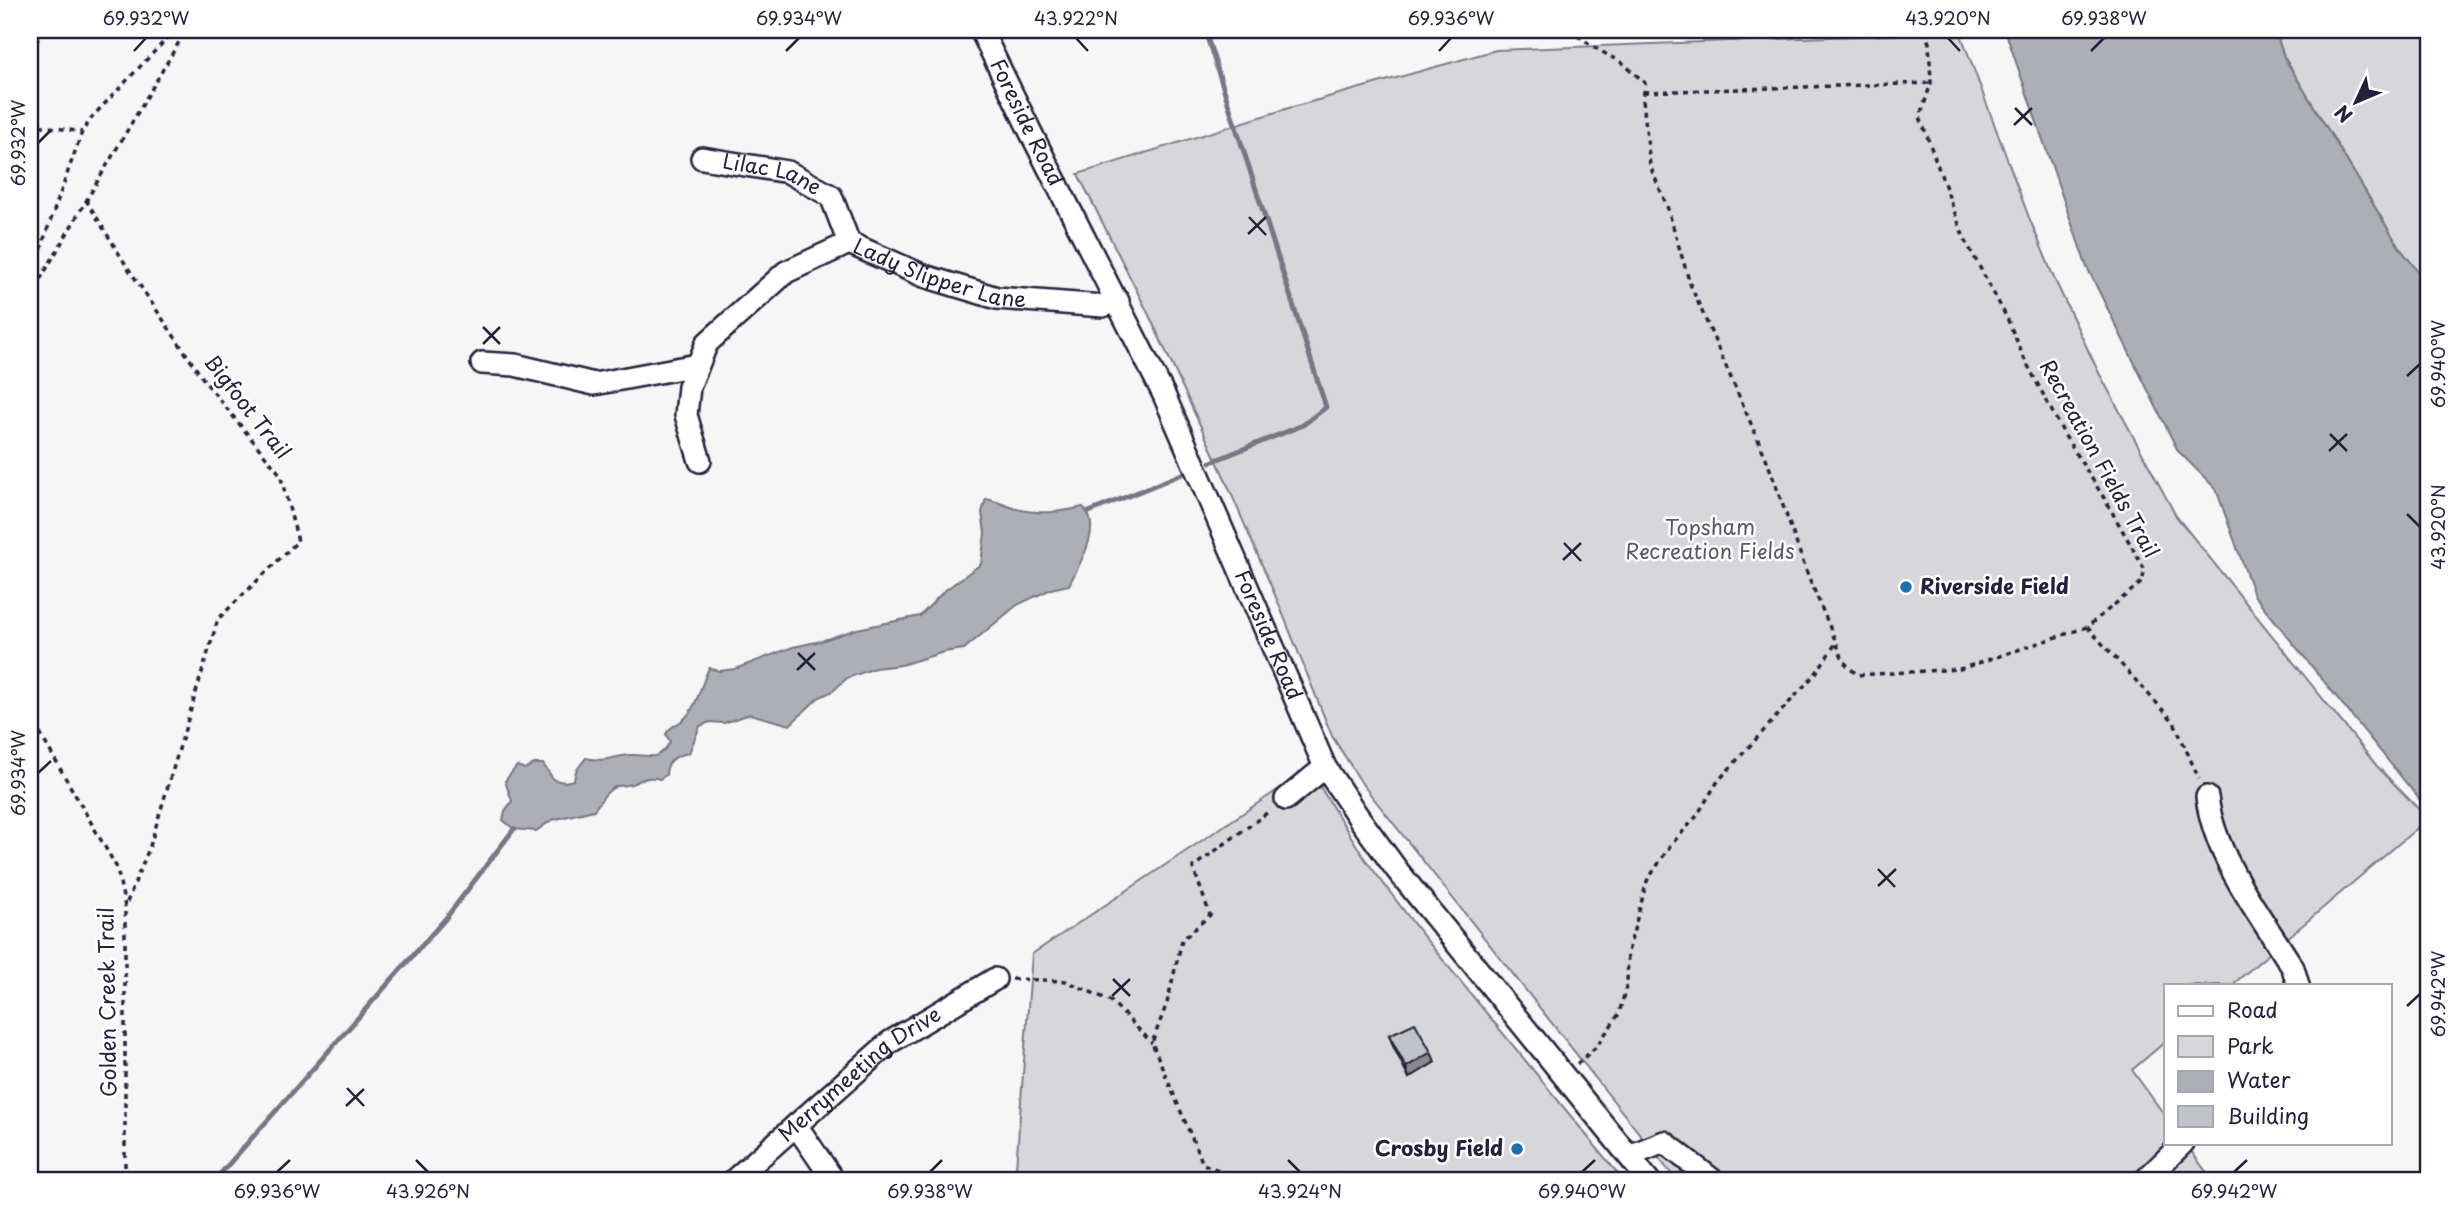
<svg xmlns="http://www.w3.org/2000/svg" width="2458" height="1211" font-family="'Playpen Sans',sans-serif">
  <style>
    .green { fill: #d7d7db; stroke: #7c7c8b; stroke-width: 2 }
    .water { fill: #aeaeb7; stroke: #767685; stroke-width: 2 }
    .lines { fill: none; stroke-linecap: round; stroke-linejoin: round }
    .stream { stroke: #767685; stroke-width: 5 }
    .minor-casing { stroke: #22223b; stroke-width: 26 }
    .path { stroke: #22223b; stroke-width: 3.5; stroke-dasharray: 5 5; stroke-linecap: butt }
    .minor { stroke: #fff; stroke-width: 21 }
    .wall { fill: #a7a7ad; stroke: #22223b; stroke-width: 2 }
    .shaded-wall { fill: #88888d; stroke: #22223b; stroke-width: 2 }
    .building { fill: #c2c2c9; stroke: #22223b; stroke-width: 2 }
    .ticks { fill: none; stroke: #22223b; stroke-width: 2.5 }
    .poi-dot { fill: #1f6fb2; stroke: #fff; stroke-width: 2.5 }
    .labels { text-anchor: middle; stroke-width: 5; stroke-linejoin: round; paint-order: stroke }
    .street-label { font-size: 21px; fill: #22223b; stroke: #fff }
    .park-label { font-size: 21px; fill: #58586b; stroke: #fff }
    .poi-label { font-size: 21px; font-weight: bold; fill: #22223b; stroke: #fff; text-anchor: start }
    .neatline { fill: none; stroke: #22223b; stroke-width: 2.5 }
    .ticks-label { font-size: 18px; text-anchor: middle; fill: #22223b }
  </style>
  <rect width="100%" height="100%" fill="#f6f6f7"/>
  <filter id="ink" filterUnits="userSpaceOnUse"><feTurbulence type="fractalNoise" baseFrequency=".0143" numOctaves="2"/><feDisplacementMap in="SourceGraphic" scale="14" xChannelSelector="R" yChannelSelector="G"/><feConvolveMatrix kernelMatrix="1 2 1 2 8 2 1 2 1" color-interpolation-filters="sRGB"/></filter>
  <g filter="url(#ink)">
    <g class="green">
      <path d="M2275,30H2428V284L2399,247L2284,57Z"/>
      <path d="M1960,32L2028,215L2054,278L2098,371L2176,516L2376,765L2428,819L2232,985H2166V1041L2132,1070L2166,1117V1143H2185L2213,1181H1677L1363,785L1332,736L1278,602L1222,472L1148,313L1078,174L1289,108L1496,50Z"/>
      <path d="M1309,769L1365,859L1420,932L1624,1181H1015L1032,954Z"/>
    </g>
    <g class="water">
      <path d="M2005,30H2275L2284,57L2399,247L2428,284V810L2254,595L2216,489L2178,451L2086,265Z"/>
      <path d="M986,499C997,501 1006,506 1017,509C1040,515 1061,512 1083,507C1104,527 1079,564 1069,585L1051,589L1017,605L964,649L944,652L901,665L875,668L847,678L833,691L818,698L790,725L750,714L724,723L710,722L700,726L689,753C676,755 666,761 666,775L660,779C648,776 644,779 634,783C629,786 623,785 617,786C606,790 601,801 594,810L552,820L536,831L514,829L503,820L505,811L512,801L505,781L517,766L525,769L534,764H543L554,780L565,782L574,780L576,771L586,758C605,763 614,756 631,755C651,754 656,764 670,742L666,734C671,725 676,726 683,720C697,708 701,684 709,668L719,671L735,669L793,647L821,641L857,629L920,616L944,591L981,564L985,533L982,512Z"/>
    </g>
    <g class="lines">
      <g class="stream">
        <path d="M1208,30L1207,37L1326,407L1303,425L1211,462"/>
        <path d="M1089,512L1182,474"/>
        <path d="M214,1181L446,918L514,829"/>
      </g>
      <defs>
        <g id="minor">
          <path id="s1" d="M981,30L1032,135L1164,395L1325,767L1359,818L1397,870L1649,1181"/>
          <path id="s2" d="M702,158L788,172L831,196L849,243"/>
          <path d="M482,363L515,365L594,384L697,365"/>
          <path id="s3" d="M700,461L686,415L689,387L707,343L786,272L849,243L924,276L997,298L1103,306L1118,301"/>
          <path d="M2207,797C2215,859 2261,916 2293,968L2298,985"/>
          <path d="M1286,799L1325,767"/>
          <path d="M796,1125L834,1181"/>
          <path d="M1629,1156L1664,1142L1714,1181"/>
          <path id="s4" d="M733,1181L890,1042L995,979"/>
          <path d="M2144,1181L2183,1143"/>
        </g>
      </defs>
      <use href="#minor" class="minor-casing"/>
      <g class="path">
        <path d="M1569,30L1597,49L1624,64L1645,83L1643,100L1650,166L1667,206L1690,284L1766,458L1807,573L1836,642L1844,662L1857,675L1960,669L2087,627L2142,582L2145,570L2104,498L2065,436L2024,358L2007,318L1964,238L1920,117L1931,83L1929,43L1924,30"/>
        <path d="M30,51L44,30"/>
        <path d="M1644,92L1931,83"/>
        <path d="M30,124L82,132"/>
        <path d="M86,200L126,265L206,383L280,474L298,541L218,619L150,846L125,907"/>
        <path d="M32,289L44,239L82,132L93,116L175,30"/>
        <path d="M30,297L186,30"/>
        <path d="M2087,627L2174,722L2199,779"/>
        <path d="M30,716L117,868L125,907V1175L117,1181"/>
        <path d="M1012,979L1066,981L1111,1001L1152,1043"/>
        <path d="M1577,1064L1596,1047L1619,1014L1627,983L1628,952L1647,881L1670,846L1696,817L1718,781L1816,673L1836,643"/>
        <path d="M1246,1181L1203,1164L1152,1043L1167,1003L1182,940L1210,915L1193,867L1271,810"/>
        <path d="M1331,1181L1338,1173"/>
      </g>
      <use href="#minor" class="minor"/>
    </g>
    <path class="wall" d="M1389,1035L1431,1052L1435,1062L1409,1078L1393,1046Z"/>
    <path class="shaded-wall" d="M1431,1052L1435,1062L1409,1078L1406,1067Z"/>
    <path class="building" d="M1415,1023L1431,1052L1406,1067L1389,1035Z"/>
  </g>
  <path class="ticks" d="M1076,38L1088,51M1948,38L1960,51M134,51L146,38M786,51L799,38M1439,51L1451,38M2091,51L2104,38M2015,108L2032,125M2014,125L2032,108M38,143L51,130M1249,217L1266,235M1248,234L1266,217M483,327L500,344M483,344L500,327M2407,376L2420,364M2330,434L2347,451M2329,451L2347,434M2407,514L2420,527M1564,543L1581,561M1563,560L1581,543M798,653L815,670M797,670L815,653M38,773L51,761M1878,869L1895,887M1878,886L1896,869M1113,979L1130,996M1112,996L1130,979M2407,1006L2420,994M347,1088L364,1106M346,1106L364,1089M416,1160L428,1172M1288,1160L1300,1172M277,1172L290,1160M930,1172L942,1160M1582,1172L1595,1160M2234,1172L2247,1160"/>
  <g class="poi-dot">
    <circle cx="1906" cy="587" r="7"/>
    <circle cx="1517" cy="1149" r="7"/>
  </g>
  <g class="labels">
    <g class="street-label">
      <text dy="7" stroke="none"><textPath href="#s1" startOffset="103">Foreside Road</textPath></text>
      <text dy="7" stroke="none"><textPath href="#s2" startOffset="72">Lilac Lane</textPath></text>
      <text dy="7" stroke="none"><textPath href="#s3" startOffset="396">Lady Slipper Lane</textPath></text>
      <text transform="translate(247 407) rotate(52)" y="7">Bigfoot Trail</text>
      <text transform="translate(2099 459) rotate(61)" y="7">Recreation Fields Trail</text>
      <text dy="7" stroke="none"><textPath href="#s1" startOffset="670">Foreside Road</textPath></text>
      <text transform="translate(108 1002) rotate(-91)" y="7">Golden Creek Trail</text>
      <text dy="7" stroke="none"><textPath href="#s4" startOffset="166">Merrymeeting Drive</textPath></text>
    </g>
    <g class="park-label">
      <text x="1710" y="535">Topsham<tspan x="1710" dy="24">Recreation Fields</tspan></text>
    </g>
    <g class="poi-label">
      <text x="1920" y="594">Riverside Field</text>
      <text x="1503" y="1156" text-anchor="end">Crosby Field</text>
    </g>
  </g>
  <rect width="2458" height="1211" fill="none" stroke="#fff" stroke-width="77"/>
  <rect x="2164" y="984" width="228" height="161" fill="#ffffff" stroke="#a7a7b1" stroke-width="2"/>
  <rect x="2178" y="1006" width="35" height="10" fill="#ffffff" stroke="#a7a7b1" stroke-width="2"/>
  <text x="2227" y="1018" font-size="21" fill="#22223b">Road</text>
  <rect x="2178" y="1036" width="35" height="21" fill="#d7d7db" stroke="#a7a7b1" stroke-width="2"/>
  <text x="2227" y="1054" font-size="21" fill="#22223b">Park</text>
  <rect x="2178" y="1071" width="35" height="21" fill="#aeaeb7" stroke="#a7a7b1" stroke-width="2"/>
  <text x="2227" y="1088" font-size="21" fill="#22223b">Water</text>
  <rect x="2178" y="1106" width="35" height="21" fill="#c2c2c9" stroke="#a7a7b1" stroke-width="2"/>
  <text x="2227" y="1124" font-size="21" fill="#22223b">Building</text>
  <g transform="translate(2356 102) rotate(226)" stroke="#ffffff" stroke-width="5" paint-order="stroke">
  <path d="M0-5L12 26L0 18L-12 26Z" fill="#22223b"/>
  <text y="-10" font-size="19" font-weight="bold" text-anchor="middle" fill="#22223b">N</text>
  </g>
  <rect x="38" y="38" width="2382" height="1134" class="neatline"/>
  <g class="ticks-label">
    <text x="146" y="25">69.932°W</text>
    <text x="799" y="25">69.934°W</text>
    <text x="1076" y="25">43.922°N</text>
    <text x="1451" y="25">69.936°W</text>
    <text x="1948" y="25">43.920°N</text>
    <text x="2104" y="25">69.938°W</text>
    <text transform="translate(19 143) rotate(-90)" y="6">69.932°W</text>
    <text transform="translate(2439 364) rotate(-90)" y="6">69.940°W</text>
    <text transform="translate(2439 527) rotate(-90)" y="6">43.920°N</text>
    <text transform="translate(19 773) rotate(-90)" y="6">69.934°W</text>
    <text transform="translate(2439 994) rotate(-90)" y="6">69.942°W</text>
    <text x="277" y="1198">69.936°W</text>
    <text x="428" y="1198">43.926°N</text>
    <text x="930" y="1198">69.938°W</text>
    <text x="1300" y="1198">43.924°N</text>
    <text x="1582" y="1198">69.940°W</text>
    <text x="2234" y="1198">69.942°W</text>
  </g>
</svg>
